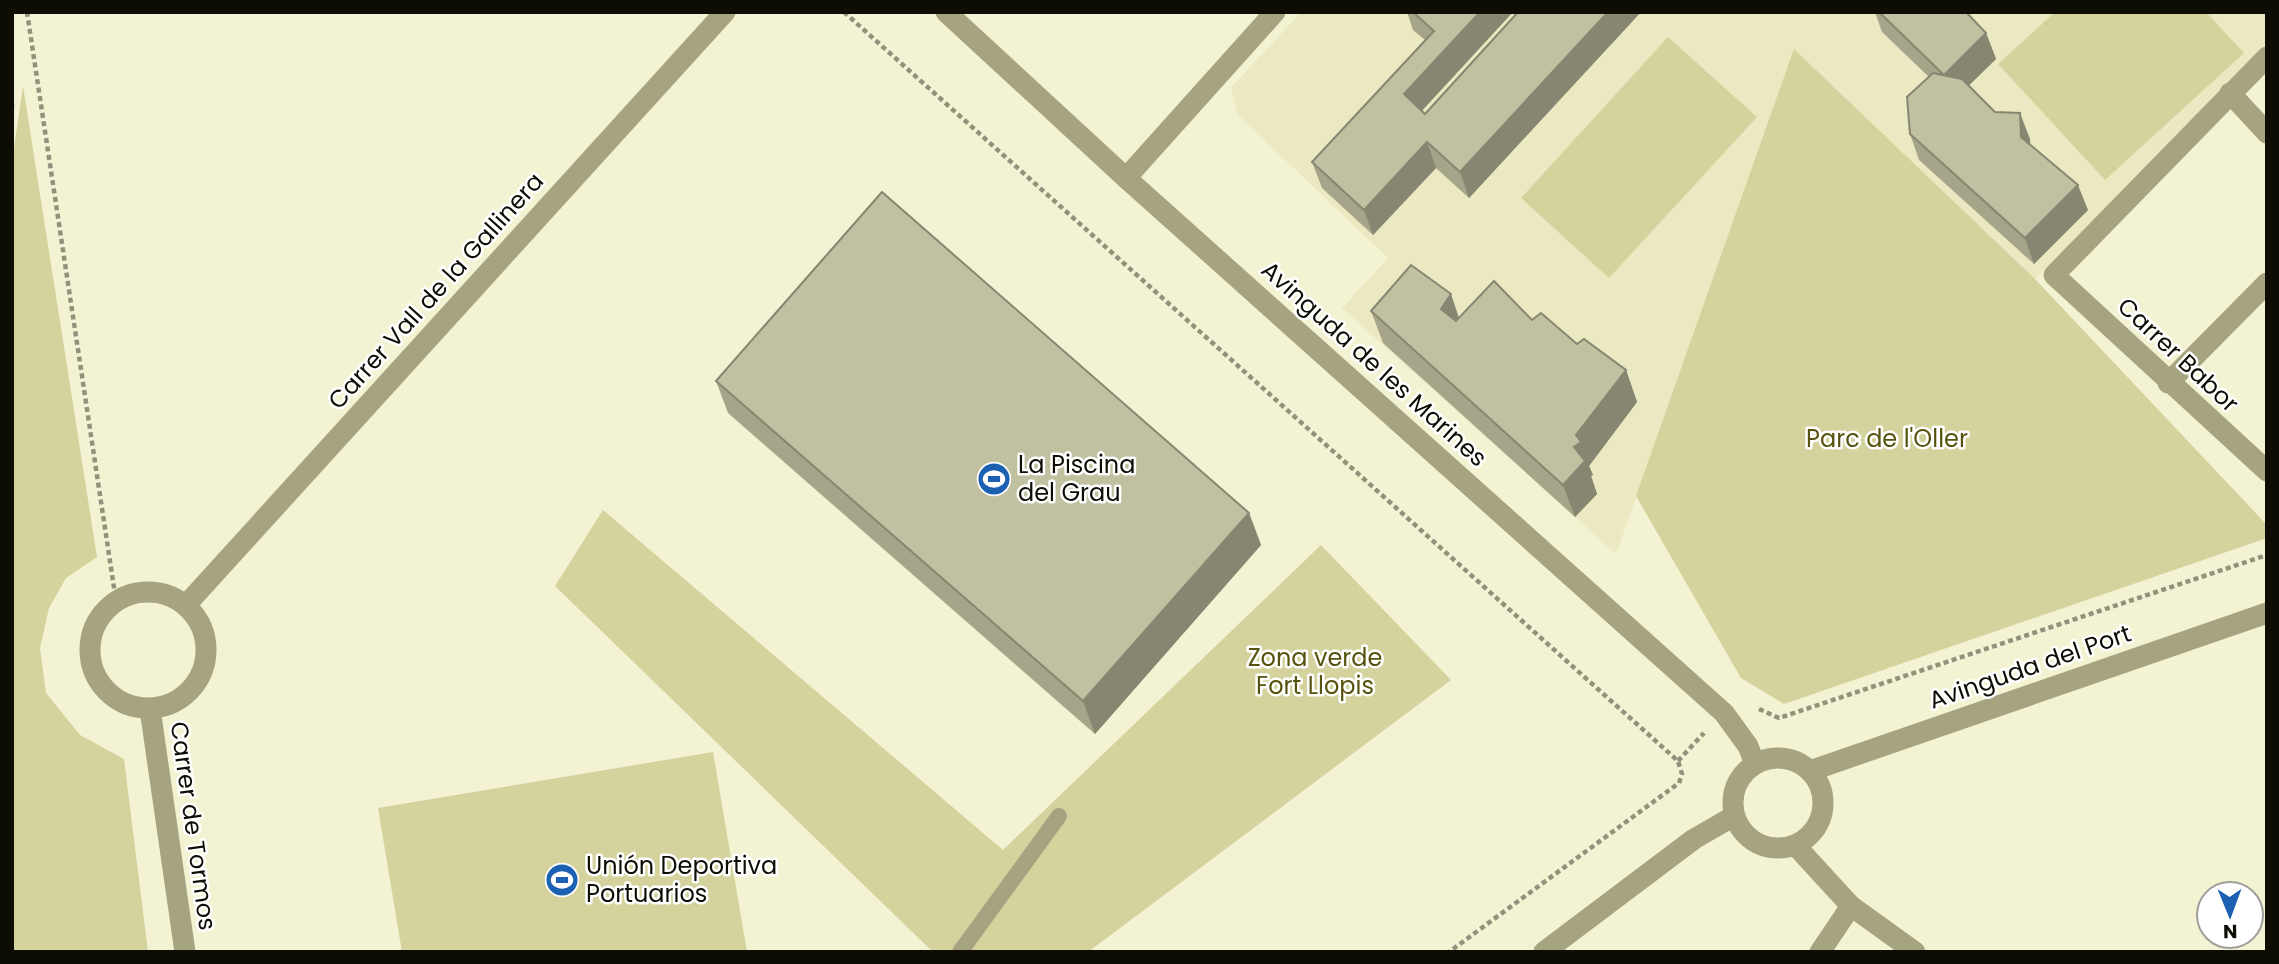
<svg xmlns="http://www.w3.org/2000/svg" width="2279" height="964" font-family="Poppins,sans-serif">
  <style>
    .built { fill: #ebe9c1 }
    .green { fill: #d4d29d }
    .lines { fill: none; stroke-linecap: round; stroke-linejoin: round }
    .path { stroke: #92917b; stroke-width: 4.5; stroke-dasharray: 5 3.5; stroke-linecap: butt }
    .lane { stroke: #a6a480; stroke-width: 16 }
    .street { stroke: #a6a480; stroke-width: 21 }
    .wall { fill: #a6a58a }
    .shaded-wall { fill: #878671 }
    .building { fill: #c1c0a1; stroke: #878671; stroke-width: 2 }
    .labels { text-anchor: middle; stroke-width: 5; stroke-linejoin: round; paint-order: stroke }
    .street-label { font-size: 24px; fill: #0e0d04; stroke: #fff }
    .park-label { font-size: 24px; fill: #57520d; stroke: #fff }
    .poi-label { font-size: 24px; fill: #0e0d04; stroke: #fff; text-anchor: start }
  </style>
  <rect width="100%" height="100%" fill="#f3f2d2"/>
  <path class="built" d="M1301,12H2267V47L2035,279L1795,50L1616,554L1342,308L1388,258L1237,114L1231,88Z"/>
  <g class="green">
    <path d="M2055,12H2206L2244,53L2105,180L1998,64Z"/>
    <path d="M1668,37L1757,117L1609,278L1521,198Z"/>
    <path d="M1794,49L2035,279L2267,525V538L1784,704L1741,678L1636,496Z"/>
    <path d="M23,86L97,557L66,578L49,608L40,648L46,693L80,735L124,759L148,952H12V162Z"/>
    <path d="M603,510L1003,850L1321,545L1451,680L1088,952H933L555,586Z"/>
    <path d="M713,752L747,952H402L378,808Z"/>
  </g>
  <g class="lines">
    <g class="path">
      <path d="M27,12L116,601"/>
      <path d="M844,12L1678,761L1682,774L1679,783L1449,952"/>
      <path d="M12,103V113"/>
      <path d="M1759,709L1779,718L2267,555"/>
      <path d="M1678,761L1704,733"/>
    </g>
    <path class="lane" d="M960,952L1059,816"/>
    <g class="street">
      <path d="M946,12L1126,178L1724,713L1748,746L1755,764"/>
      <path d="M2267,57L2054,275L2267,471"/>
      <path d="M2230,93L2267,133"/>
      <path d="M1126,178L1275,12"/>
      <path d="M2168,383L2267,283"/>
      <circle cx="148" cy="650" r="58"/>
      <path d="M186,605L725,12"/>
      <path d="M150,709L185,952"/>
      <circle cx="1778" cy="803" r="45"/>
      <path d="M1810,771L2267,613"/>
      <path d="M1796,846L1851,906L1915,952"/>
      <path d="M1544,952L1694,839L1734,816"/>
      <path d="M1820,952L1851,906"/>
    </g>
  </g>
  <g class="wall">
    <path d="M1407,12H1513L1422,111L1425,114L1518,12H1641L1469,198L1436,168L1373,235L1322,188L1312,162L1425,40L1413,30Z"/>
    <path d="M1875,12H1973L1969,15L1986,33L1996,59L1969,85L1995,112L2030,139V144L2088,210L2034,264L1919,160L1910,134L1929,77L1882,32Z"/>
    <path d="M1371,311L1459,317L1532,320L1626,370L1637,402L1589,466L1593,475L1591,476L1597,494L1575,517L1383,343Z"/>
    <path d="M716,381L1249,513L1261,545L1095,734L728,413Z"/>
  </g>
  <g class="shaded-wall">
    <path d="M1480,12H1513L1413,120L1404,94Z"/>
    <path d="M1608,12H1641L1469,198L1460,172Z"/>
    <path d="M1986,33L1996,59L1953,101L1944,75Z"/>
    <path d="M2020,113L2030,139L2031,163L2021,137Z"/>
    <path d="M1427,142L1436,168L1373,235L1364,210Z"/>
    <path d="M2078,185L2088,210L2034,264L2025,238Z"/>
    <path d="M1451,294L1462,327L1441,309Z"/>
    <path d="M1626,370L1637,402L1589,466L1593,475L1591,476L1597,494L1575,517L1563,485L1574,447L1576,435Z"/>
    <path d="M1249,513L1261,545L1095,734L1083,701Z"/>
  </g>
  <g class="building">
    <path d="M1413,12H1480L1404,94L1425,114L1518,12H1608L1460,172L1427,142L1364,210L1312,162L1434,31Z"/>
    <path d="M1879,12H1966L1986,33L1944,75Z"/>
    <path d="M1933,73L1962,79L1995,112L2020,113L2021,137L2078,185L2025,238L1910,134L1907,97Z"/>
    <path d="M882,192L1249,513L1083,701L716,381Z"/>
    <path d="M1411,265L1451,294L1441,309L1456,321L1494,281L1532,320L1541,313L1577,344L1584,339L1626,370L1576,435L1581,442L1574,447L1585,461L1563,485L1371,311Z"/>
  </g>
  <defs>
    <symbol id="stadium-disc" viewBox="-11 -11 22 22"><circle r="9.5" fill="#1c60b1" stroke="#fff"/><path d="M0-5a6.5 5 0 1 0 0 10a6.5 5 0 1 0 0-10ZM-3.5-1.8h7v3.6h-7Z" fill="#fff"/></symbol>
  </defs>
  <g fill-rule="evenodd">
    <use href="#stadium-disc" x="975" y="460" width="38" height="38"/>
    <use href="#stadium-disc" x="543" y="861" width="38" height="38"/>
  </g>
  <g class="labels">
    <g class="street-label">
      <text transform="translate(436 291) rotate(-48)" y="8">Carrer Vall de la Gallinera</text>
      <text transform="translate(2178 355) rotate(43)" y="8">Carrer Babor</text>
      <text transform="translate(1374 364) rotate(42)" y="8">Avinguda de les Marines</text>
      <text transform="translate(2030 667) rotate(-19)" y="8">Avinguda del Port</text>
      <text transform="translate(193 826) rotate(82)" y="8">Carrer de Tormos</text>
    </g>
    <g class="park-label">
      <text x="1887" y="447">Parc de l'Oller</text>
      <text x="1315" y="666">Zona verde<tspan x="1315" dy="28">Fort Llopis</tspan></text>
    </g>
    <g class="poi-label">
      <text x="1018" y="473">La Piscina<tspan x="1018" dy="28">del Grau</tspan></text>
      <text x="586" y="874">Unión Deportiva<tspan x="586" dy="28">Portuarios</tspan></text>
    </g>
  </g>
  <rect width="2279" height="964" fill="none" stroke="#0e0d04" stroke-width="28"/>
  <g transform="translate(2230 915) rotate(179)"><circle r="33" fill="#ffffff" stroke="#9f9e9b" stroke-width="2"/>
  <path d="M0-5L12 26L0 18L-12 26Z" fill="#1c60b1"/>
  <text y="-10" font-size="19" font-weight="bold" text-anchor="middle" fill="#0e0d04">N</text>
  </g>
</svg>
